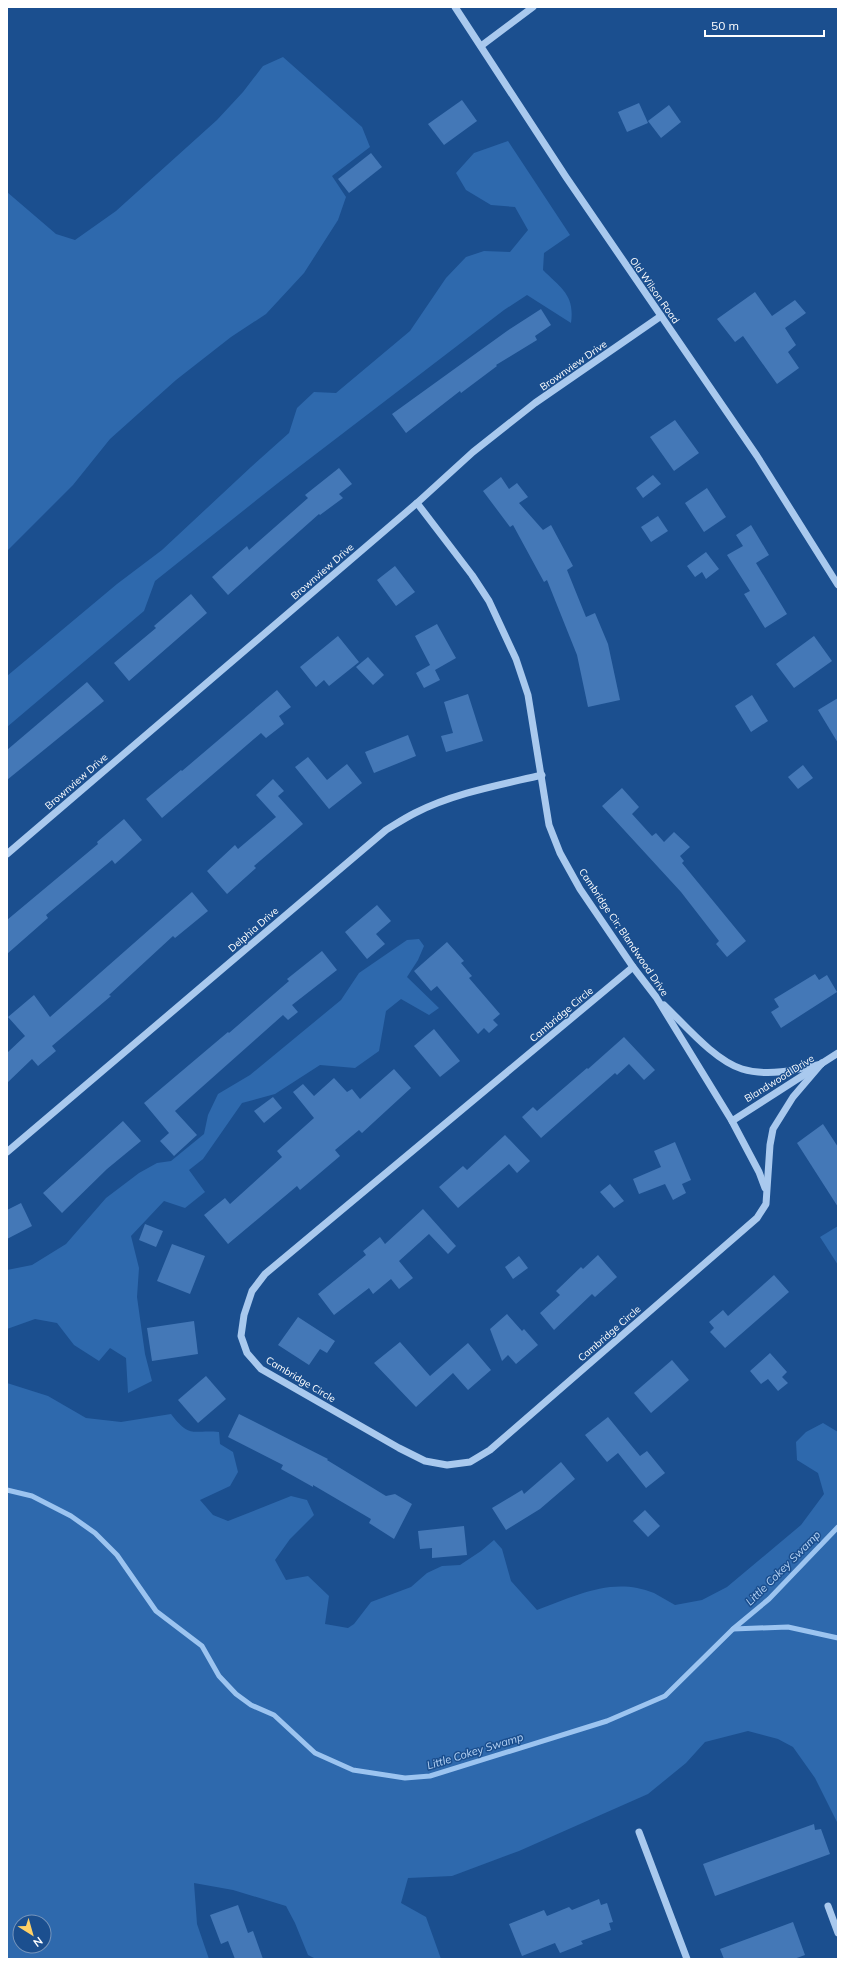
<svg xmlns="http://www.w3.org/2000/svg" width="845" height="1966" font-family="Mulish,sans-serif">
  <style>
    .green { fill: #2e69ad; fill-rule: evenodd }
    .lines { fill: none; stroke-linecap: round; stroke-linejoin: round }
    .stream { stroke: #9cc4f0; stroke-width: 5 }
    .building { fill: #4478b7 }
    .minor { stroke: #a9c9ee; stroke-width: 7 }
    .labels { text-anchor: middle; stroke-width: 3; stroke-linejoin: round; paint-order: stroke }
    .street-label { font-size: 10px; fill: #fff; stroke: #1b4f8f }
    .water-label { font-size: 11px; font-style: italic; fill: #b5d3f5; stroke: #1b4f8f }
  </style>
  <rect width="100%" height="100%" fill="#1b4f8f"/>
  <g class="green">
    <path d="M283,57L362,127L370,147L332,176L346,197L338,220L304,273L266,314L231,337L176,380L110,439L73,485L7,551V192L56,234L75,240L116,211L217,120L243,92L263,66Z"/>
    <path d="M508,141L570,235L544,253L543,270C561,288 575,295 571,323L527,295L504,310L278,483L155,581L144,611L7,727V676L117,584L162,550L251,467L289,433L297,408L314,392L336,393L410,331L446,278L466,257L484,251L510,252L528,230L515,207L491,205L466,190L456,173L474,153Z"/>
    <path d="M419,939L424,946L418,960L407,977L439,1008L429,1015L401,999L386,1011L379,1051L355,1068L320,1065L275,1094L242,1103L203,1159L189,1170L205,1192L185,1208L164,1201L131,1236L139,1268L137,1297L145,1354L152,1381L128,1393L126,1358L110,1348L99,1361L74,1345L57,1323L35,1319L7,1329V1270L32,1265L66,1244L106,1198L139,1173L157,1163L171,1161L204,1134L208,1115L218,1094L250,1075L341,1000L359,973L407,940Z"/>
    <path d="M838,1226V1265L820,1237Z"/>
    <path d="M7,1383L48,1396L86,1418L121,1422L171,1414C191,1440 193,1429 219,1432L220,1444L233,1452L238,1472L230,1486L200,1500L213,1515L228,1521L291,1496L307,1500L314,1515L290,1539L275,1560L286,1580L308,1576L329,1596L325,1624L348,1628L354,1624L371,1602L411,1587L427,1573L442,1566L460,1565L481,1551L494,1540L502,1549L511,1581L537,1610C576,1596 612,1576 654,1593C661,1597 668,1601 675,1605L702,1600L727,1587L801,1525L824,1494L818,1473L797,1460L796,1442L806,1432L823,1423L838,1432V1824L815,1778L793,1747L778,1739L748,1731L705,1742L686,1763L648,1794L519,1851L452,1876L408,1878L401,1903L426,1917L441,1959H316L308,1955L295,1923L286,1906L233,1890L194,1883L197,1924L209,1959H7ZM20,1922H44V1946H20Z"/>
  </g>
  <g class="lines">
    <g class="stream">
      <path d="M7,1490L32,1496L71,1516L95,1533L117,1555L156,1611L202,1646L219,1676L236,1694L251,1705L274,1715L315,1753L353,1770L405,1778L430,1776L607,1721L665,1696L733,1629L769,1599L838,1527"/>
      <path d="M733,1629L788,1627L838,1638"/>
    </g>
  </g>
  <g class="building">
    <path d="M462,100L477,121L444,145L428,124Z"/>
    <path d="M639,103L648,123L627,132L618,112Z"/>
    <path d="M669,105L681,122L661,138L648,121Z"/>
    <path d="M371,153L382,167L349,193L338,179Z"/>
    <path d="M755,292L772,316L795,300L806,313L785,328L796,345L788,352L799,368L777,384L743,336L735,342L717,319Z"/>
    <path d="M541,309L551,325L535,336L537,340L496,365L497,366L461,393L460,391L406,433L392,414L507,331Z"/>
    <path d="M675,420L699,453L674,471L650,437Z"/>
    <path d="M339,468L352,484L339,494L343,498L320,515L319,514L228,595L212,577L247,546L249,550L308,498L305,495Z"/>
    <path d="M653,475L661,484L643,498L636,488Z"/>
    <path d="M501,477L509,489L517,483L528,497L519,503L543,530L551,525L573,566L567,570L586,617L595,613L608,644L620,700L588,707L577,655L547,580L544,582L513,525L510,527L483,491Z"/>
    <path d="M707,488L726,517L704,532L685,503Z"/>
    <path d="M658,516L668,531L651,542L641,527Z"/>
    <path d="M751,525L769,555L756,563L787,614L765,628L744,594L750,591L727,555L743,546L736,535Z"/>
    <path d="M706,552L719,569L706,579L702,572L695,577L687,566Z"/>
    <path d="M395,566L415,592L396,606L377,580Z"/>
    <path d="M191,594L207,613L129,681L114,663L156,628L154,626Z"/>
    <path d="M437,624L456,658L435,670L440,680L424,688L416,673L430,665L415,636Z"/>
    <path d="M338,636L359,662L329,686L324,680L316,687L300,667Z"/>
    <path d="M814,636L832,661L794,688L776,664Z"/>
    <path d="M368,657L384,675L373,685L356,667Z"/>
    <path d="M87,682L104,701L7,780V750Z"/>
    <path d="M277,690L291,707L279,716L284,724L266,738L261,733L162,818L146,799L181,770L182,771Z"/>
    <path d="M468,694L483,741L446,752L441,736L453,733L444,702Z"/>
    <path d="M752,695L768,721L751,732L735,706Z"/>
    <path d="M838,698V743L818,710Z"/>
    <path d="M408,735L416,756L374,773L365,752Z"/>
    <path d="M308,757L327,780L347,764L362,783L329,809L295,767Z"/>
    <path d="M803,765L813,778L798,789L788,777Z"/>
    <path d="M273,779L284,791L278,796L303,824L254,866L256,868L227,894L207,871L235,845L238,849L276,817L256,795Z"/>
    <path d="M622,788L639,807L632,814L652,836L656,833L664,842L674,832L690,847L680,856L684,861L682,863L746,941L727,957L716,944L719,941L681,892L602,806Z"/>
    <path d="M124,819L142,840L115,864L112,860L46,915L48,918L7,954V920L98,844L97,842Z"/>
    <path d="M192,892L208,911L175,938L173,936L109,995L111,996L52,1046L56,1051L38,1066L32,1059L7,1083V1053L25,1036L8,1017L34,995L50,1017Z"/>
    <path d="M377,905L391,921L376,934L385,944L367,959L345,932Z"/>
    <path d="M447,942L464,961L461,963L472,976L469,978L500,1014L493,1020L498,1025L489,1033L484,1028L478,1034L437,986L431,991L414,971Z"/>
    <path d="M322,951L337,970L292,1005L298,1012L288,1020L283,1015L175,1111L197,1135L174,1156L160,1141L169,1133L144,1103L228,1032L229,1033L289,981L287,979Z"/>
    <path d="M815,974L819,980L827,975L837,992L781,1028L771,1012L779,1007L774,999Z"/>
    <path d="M434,1029L460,1061L440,1077L414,1046Z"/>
    <path d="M624,1037L655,1070L644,1080L629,1064L617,1075L615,1073L541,1138L522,1117L533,1107L537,1111L587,1068L588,1069Z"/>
    <path d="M394,1069L411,1088L362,1133L359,1130L335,1150L340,1156L300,1190L297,1186L228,1244L204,1215L225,1198L230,1204L282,1157L277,1151L314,1118L293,1092L303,1084L314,1096L334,1078L347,1092L352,1089L360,1099Z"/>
    <path d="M273,1097L282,1108L264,1123L254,1111Z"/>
    <path d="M123,1121L141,1141L107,1169L62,1213L43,1193Z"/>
    <path d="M823,1124L838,1147V1207L797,1143Z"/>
    <path d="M505,1135L530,1161L517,1173L509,1164L458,1208L439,1187L463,1166L467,1170Z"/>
    <path d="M675,1142L691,1180L682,1184L686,1193L673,1200L665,1184L639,1194L633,1179L661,1167L654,1151Z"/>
    <path d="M610,1184L624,1201L614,1208L600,1192Z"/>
    <path d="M21,1203L32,1226L7,1239V1210Z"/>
    <path d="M423,1209L456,1246L448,1254L429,1234L399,1261L413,1278L399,1289L391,1279L373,1294L369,1288L334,1315L318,1294L366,1255L363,1251L380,1237L385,1244Z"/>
    <path d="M145,1224L163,1231L156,1247L139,1240Z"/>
    <path d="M172,1244L205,1256L190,1294L157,1281Z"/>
    <path d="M598,1255L617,1277L595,1297L592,1294L554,1330L540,1313L560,1295L556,1291L581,1267L583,1269Z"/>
    <path d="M519,1256L528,1268L513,1279L505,1267Z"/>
    <path d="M774,1275L789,1292L725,1348L710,1332L714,1328L709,1322L723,1310L728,1316Z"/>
    <path d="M507,1314L522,1331L524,1329L538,1345L516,1364L508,1355L502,1361L490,1329Z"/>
    <path d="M298,1317L335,1341L327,1353L320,1349L309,1365L278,1345Z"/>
    <path d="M194,1321L198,1354L152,1361L147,1328Z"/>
    <path d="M400,1342L430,1376L468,1343L491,1370L468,1390L453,1373L416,1407L374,1363Z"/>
    <path d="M770,1353L787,1372L782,1377L788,1383L778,1391L768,1379L761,1384L750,1371Z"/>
    <path d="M672,1360L689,1380L651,1413L634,1393Z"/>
    <path d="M206,1376L226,1399L198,1423L178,1400Z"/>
    <path d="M239,1414L328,1459L327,1460L386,1496L395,1494L412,1504L394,1539L369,1523L371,1519L313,1485V1487L281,1469L283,1465L228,1437Z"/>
    <path d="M608,1417L640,1456L647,1451L665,1473L646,1488L618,1453L607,1462L585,1435Z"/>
    <path d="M561,1462L575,1479L540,1509L506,1530L492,1508L522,1490L524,1494Z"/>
    <path d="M645,1510L660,1526L648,1537L633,1521Z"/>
    <path d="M464,1526L467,1555L432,1558V1548L420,1549L418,1531Z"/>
    <path d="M814,1824L815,1830L821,1829L830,1854L715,1896L703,1864Z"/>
    <path d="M599,1899L601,1905L607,1903L613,1922L609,1923L611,1930L581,1941L583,1944L560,1953L555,1943L522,1956L509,1924L544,1910L547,1916L569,1907L572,1910Z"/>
    <path d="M238,1905L248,1933L253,1931L263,1959H235L228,1941L221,1944L210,1915Z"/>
    <path d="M793,1922L805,1955L794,1959H724L720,1949Z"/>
  </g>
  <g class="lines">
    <g class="minor">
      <path d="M455,7L566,177L757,456L838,585"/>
      <path d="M481,46L533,7"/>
      <path d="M417,503L472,575L489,601L516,659L528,695L549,825L560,853L580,889L633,967L656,997L732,1121L759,1172L765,1188"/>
      <path d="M7,854L417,503L473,452L535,403L661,316"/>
      <path d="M633,967L265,1274L252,1291L244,1315L241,1336L247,1353L261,1369L399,1448L425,1461L447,1465L470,1462L490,1450L757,1218L766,1204L770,1145L773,1129L793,1097L822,1063"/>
      <path d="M664,1005C685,1025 714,1060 742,1069C768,1077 796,1070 821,1064"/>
      <path d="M732,1121L838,1053"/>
      <path d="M7,1152L386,830C396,824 405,818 415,813C454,793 500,785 542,775"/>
      <path d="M639,1832L687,1959"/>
      <path d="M828,1906L838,1933"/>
    </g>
  </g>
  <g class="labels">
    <g class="street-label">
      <text transform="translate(655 290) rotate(55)" y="4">Old Wilson Road</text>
      <text transform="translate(573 365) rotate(-35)" y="4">Brownview Drive</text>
      <text transform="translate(322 571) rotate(-41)" y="4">Brownview Drive</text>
      <text transform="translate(76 781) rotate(-41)" y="4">Brownview Drive</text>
      <text transform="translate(253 929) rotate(-41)" y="4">Delphia Drive</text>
      <text transform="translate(624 932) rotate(56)" y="4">Cambridge Cir; Blandwood Drive</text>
      <text transform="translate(561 1014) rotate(-40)" y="4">Cambridge Circle</text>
      <text transform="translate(779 1078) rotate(-32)" y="4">Blandwood Drive</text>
      <text transform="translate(609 1333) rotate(-41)" y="4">Cambridge Circle</text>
      <text transform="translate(301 1379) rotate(31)" y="4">Cambridge Circle</text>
    </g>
    <g class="water-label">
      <text transform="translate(783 1568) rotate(-45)" y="4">Little Cokey Swamp</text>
      <text transform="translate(475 1751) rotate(-17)" y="4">Little Cokey Swamp</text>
    </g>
  </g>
  <rect width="845" height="1966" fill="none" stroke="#ffffff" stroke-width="16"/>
  <g transform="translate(32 1934) rotate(143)"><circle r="19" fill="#1b4f8f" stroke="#7695bc"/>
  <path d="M0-3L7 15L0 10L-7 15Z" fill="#ffd166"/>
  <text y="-6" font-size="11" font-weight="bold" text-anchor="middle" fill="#ffffff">N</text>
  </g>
  <path d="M705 30v6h119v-6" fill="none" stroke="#ffffff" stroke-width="2"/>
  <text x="711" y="30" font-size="12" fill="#ffffff" stroke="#1b4f8f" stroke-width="3" paint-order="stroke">50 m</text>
</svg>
